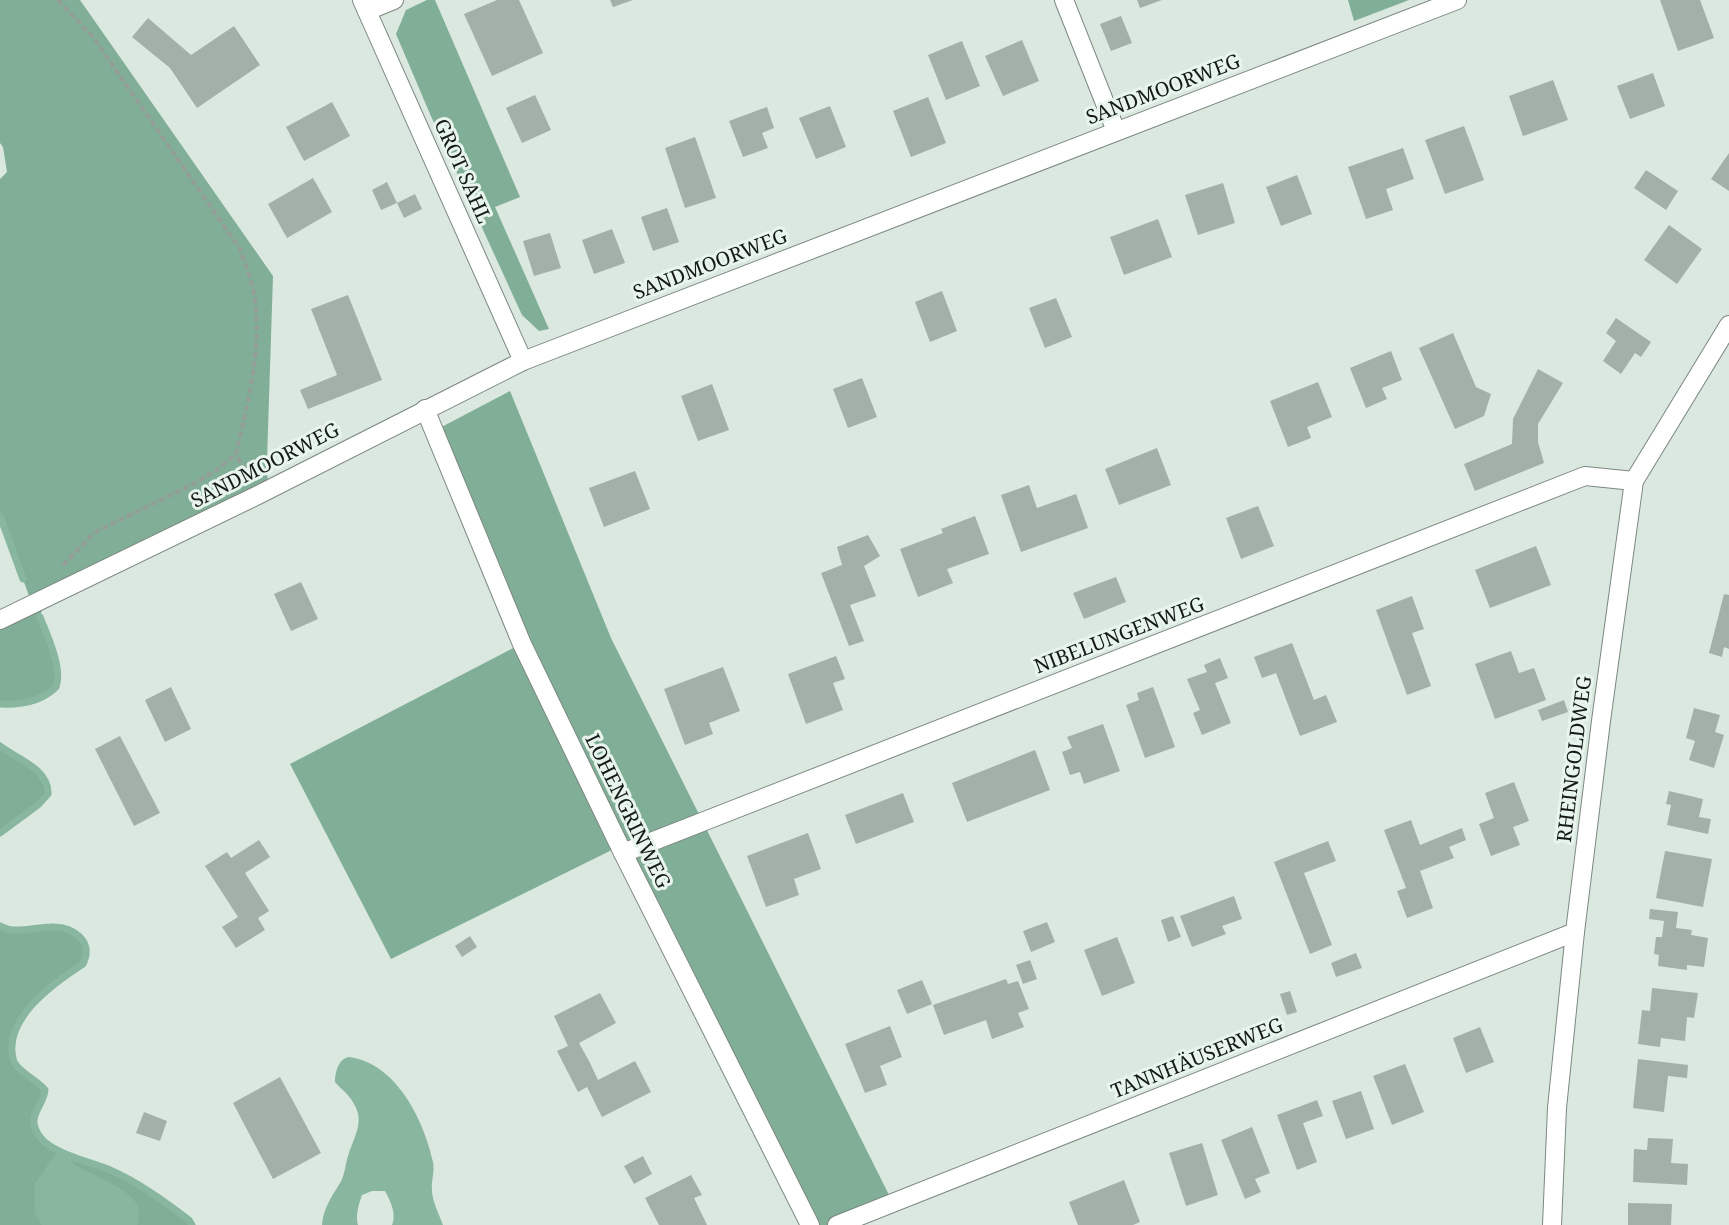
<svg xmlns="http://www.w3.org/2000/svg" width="1729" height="1225" font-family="'Noto Serif',serif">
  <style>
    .forest { fill: #81ae96 }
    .water { fill: #89b69e }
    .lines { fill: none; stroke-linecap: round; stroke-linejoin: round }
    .stream { stroke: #89b69e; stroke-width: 7 }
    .building { fill: #a3b0a9 }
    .street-casing { stroke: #7c8881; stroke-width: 20 }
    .path { stroke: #949e99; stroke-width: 4; stroke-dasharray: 6 3; stroke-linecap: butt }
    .street { stroke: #fff; stroke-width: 18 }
    .labels { text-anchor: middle; stroke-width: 6; stroke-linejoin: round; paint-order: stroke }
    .street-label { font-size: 20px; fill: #151a18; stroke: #e7f5ed }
  </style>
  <rect width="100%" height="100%" fill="#dae8e0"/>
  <g class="forest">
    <path d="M0,0H80L273,276L267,460L268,495L42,610L40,617L53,654L57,683C49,702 19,705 0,704V617L32,604L0,516V179L7,172L3,147L0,143Z"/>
    <path d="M427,0H435L520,197L495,207L549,329L539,331L522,315L430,114L396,34L406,10Z"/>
    <path d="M1348,0H1409L1354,21Z"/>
    <path d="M510,391L611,638L893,1203L837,1225H810L620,846L391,959L290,764L521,644L434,431Z"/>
    <path d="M0,746C17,759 49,769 48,794L38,805L0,833Z"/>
    <path d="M0,926C4,928 8,930 13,930C26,931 39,927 51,927C73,926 94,941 83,964C55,982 0,1020 14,1062C22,1075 36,1079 45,1090C44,1103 32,1112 34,1125C36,1134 42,1141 50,1146C68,1158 91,1162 110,1170C138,1182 165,1202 189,1220L192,1225H0Z"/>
  </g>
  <g class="water">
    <path d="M349,1057C396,1063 424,1120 433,1162C435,1172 431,1180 432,1190C432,1201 439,1214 443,1225H392C397,1214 390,1200 385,1191H372L362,1195C359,1204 355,1215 358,1225H322C323,1209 332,1196 340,1183C345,1175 345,1165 348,1156C357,1129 368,1117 345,1092C342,1089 338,1086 335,1082C335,1073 338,1059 349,1057Z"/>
    <path d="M58,1151L72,1156L73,1164C90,1174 130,1188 138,1206C140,1212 139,1219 137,1225H42L35,1214V1183Z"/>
  </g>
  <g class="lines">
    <g class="stream">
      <path d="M0,516L23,579"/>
      <path d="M0,704C20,705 41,702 56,687C63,668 47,635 40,617"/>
      <path d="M0,746C17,759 49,769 48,794L38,805L0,833"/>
      <path d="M0,926C4,928 8,930 13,930C26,931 39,927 51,927C73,926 94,941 83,964C55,982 0,1020 14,1062C22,1075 36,1079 45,1090C44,1103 32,1112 34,1124C36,1134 42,1141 50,1146C68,1158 91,1162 110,1170C138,1182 165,1202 189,1220L192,1225"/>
    </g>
  </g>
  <g class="building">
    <path d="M497,0H519L543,53L492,76L464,14Z"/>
    <path d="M610,0H633L613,7Z"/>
    <path d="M1137,0H1162L1140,8Z"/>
    <path d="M1660,0H1700L1714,38L1678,51Z"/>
    <path d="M1121,16L1132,43L1111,51L1100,24Z"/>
    <path d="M148,18L191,55L234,26L260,65L197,108L170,68L132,37Z"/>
    <path d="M1022,40L1039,81L1003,96L985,56Z"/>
    <path d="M962,41L980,86L946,100L928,55Z"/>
    <path d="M1653,73L1665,106L1630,119L1617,86Z"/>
    <path d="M1553,80L1568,120L1523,136L1509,96Z"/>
    <path d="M535,95L551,130L522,143L506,108Z"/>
    <path d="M928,97L946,143L911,157L893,111Z"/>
    <path d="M332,102L350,136L304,161L286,127Z"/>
    <path d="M830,106L846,147L816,159L799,118Z"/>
    <path d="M767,107L774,128L762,133L768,148L743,157L729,121Z"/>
    <path d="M1464,126L1484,180L1445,194L1425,140Z"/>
    <path d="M695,137L716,198L685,208L665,148Z"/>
    <path d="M1403,148L1414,179L1386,189L1393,210L1366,219L1348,167Z"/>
    <path d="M1729,153V191L1711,179Z"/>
    <path d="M1646,170L1678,191L1666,210L1634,188Z"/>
    <path d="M1297,175L1312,214L1281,226L1266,187Z"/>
    <path d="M313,178L332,212L287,238L268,204Z"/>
    <path d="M387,182L397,203L381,210L372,190Z"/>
    <path d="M1223,183L1235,223L1198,235L1185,195Z"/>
    <path d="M415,194L422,209L404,218L397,203Z"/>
    <path d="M667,208L679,242L653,251L641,217Z"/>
    <path d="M1158,219L1172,257L1124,275L1110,237Z"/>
    <path d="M1669,225L1702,249L1677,284L1644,260Z"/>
    <path d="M612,229L625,263L594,274L582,240Z"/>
    <path d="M550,233L561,268L534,276L523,241Z"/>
    <path d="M942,291L957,331L930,342L915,302Z"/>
    <path d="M348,295L382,380L308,409L300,390L337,375L311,309Z"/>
    <path d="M1056,298L1072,337L1045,348L1029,308Z"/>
    <path d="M1616,318L1651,342L1641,357L1635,353L1621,374L1603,361L1616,341L1606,333Z"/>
    <path d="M1453,333L1476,387L1491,394L1484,416L1455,429L1419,348Z"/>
    <path d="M1391,351L1402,380L1382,388L1387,399L1366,408L1350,368Z"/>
    <path d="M1538,369L1563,383L1538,424V442L1544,463L1475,491L1464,464L1512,444L1513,419Z"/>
    <path d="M862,378L877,417L848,428L833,389Z"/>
    <path d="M1318,382L1332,417L1307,427L1311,438L1288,447L1270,401Z"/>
    <path d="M712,384L729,430L698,441L681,396Z"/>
    <path d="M1157,448L1171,485L1119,505L1105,469Z"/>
    <path d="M635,471L650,509L604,527L589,488Z"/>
    <path d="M1029,485L1037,508L1076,494L1088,528L1021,552L1001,495Z"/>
    <path d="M1258,506L1274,546L1241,559L1226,518Z"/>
    <path d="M975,516L989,554L947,569L953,583L918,597L900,549L943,533L941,529Z"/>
    <path d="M868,535L880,556L864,566L876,596L850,605L864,641L849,646L821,573L842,565L837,547Z"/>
    <path d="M1536,546L1551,585L1490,608L1475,570Z"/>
    <path d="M1116,577L1126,602L1084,619L1073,593Z"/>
    <path d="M301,582L318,619L291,631L274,594Z"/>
    <path d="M1724,594L1729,595V649L1724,647L1722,657L1709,653Z"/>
    <path d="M1412,596L1424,629L1412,633L1431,686L1407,695L1376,610Z"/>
    <path d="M1292,643L1314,700L1326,695L1337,722L1300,736L1276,673L1262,678L1254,657Z"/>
    <path d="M1511,651L1519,673L1534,668L1546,700L1495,719L1475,664Z"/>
    <path d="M836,656L845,679L833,683L843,710L806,724L788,674Z"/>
    <path d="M1220,658L1228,678L1215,683L1231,723L1202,735L1193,713L1200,710L1187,679L1207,672L1204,665Z"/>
    <path d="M723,667L740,711L709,723L713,734L685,745L664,689Z"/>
    <path d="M171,687L191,729L165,742L145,700Z"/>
    <path d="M1153,687L1175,747L1145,758L1126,705L1139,700L1137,693Z"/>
    <path d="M1564,700L1568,712L1542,721L1538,710Z"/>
    <path d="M1694,708L1720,715L1715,732L1724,735L1714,768L1689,760L1695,741L1686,738Z"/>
    <path d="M1103,724L1120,771L1084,784L1080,772L1070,775L1062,752L1072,748L1067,737Z"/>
    <path d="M120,736L160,813L134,826L95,749Z"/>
    <path d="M1035,750L1050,790L967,822L952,783Z"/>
    <path d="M1514,782L1529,821L1513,827L1520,845L1491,856L1479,824L1494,818L1485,793Z"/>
    <path d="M1669,791L1703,799L1699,817L1711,819L1708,834L1667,825L1671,805L1666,804Z"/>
    <path d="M903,793L914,822L856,844L845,815Z"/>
    <path d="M1411,820L1420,845L1462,828L1466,840L1449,847L1454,858L1420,871L1433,908L1407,918L1397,891L1406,888L1384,830Z"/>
    <path d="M808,833L821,869L794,879L799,895L766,907L747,856Z"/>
    <path d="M259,840L270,857L245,873L269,911L258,918L265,930L236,948L222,927L238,917L205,866L227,852L231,858Z"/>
    <path d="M1328,841L1336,861L1304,873L1332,945L1310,954L1274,862Z"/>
    <path d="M1665,851L1712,859L1703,907L1656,898Z"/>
    <path d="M1234,896L1242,919L1222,926L1226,934L1192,947L1180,916Z"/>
    <path d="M1650,909L1678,912L1676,928L1692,930L1691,935L1708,938L1704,967L1687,965V970L1658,966L1659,955L1654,954L1656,937H1662L1664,921L1649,919Z"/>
    <path d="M1173,916L1181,937L1168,942L1161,920Z"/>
    <path d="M1047,922L1055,942L1031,952L1023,931Z"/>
    <path d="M470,936L477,947L462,957L455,946Z"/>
    <path d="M1117,937L1135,983L1102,996L1084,950Z"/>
    <path d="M1356,953L1362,968L1336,977L1331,963Z"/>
    <path d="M1030,960L1037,979L1023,984L1016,965Z"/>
    <path d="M1006,979L1008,984L1018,981L1029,1009L1018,1013L1024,1027L992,1039L986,1020L944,1035L933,1005Z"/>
    <path d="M922,980L932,1004L907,1014L897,990Z"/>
    <path d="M1652,988L1698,993L1694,1018L1687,1017L1685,1041L1661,1038L1660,1047L1638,1044L1642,1010L1650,1011Z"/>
    <path d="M1290,991L1297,1012L1287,1015L1280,994Z"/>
    <path d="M600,993L616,1023L579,1043L589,1061L598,1080L635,1061L651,1092L602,1117L587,1087L578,1092L557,1051L568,1046L554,1016Z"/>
    <path d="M890,1026L902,1057L880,1066L887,1085L865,1093L845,1044Z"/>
    <path d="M1480,1027L1494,1062L1466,1073L1453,1038Z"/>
    <path d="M1638,1059L1688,1065L1687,1078L1668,1076L1664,1112L1633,1108Z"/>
    <path d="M1405,1064L1424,1112L1392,1125L1373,1076Z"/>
    <path d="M280,1077L321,1153L273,1179L233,1103Z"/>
    <path d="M1361,1091L1374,1129L1346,1139L1332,1101Z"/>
    <path d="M1317,1100L1323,1116L1303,1123L1317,1162L1297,1170L1277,1115Z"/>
    <path d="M144,1112L167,1121L160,1141L136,1133Z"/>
    <path d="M1252,1127L1270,1173L1255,1179L1261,1192L1245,1199L1221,1140Z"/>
    <path d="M1648,1138L1673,1139L1671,1163L1688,1164L1687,1185L1633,1182L1634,1149L1647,1150Z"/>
    <path d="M1202,1143L1218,1195L1186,1206L1169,1153Z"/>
    <path d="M643,1156L652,1174L634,1184L624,1166Z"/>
    <path d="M691,1175L702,1195L694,1198L707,1225H659L645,1198Z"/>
    <path d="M1124,1180L1140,1222L1133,1225H1078L1069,1202Z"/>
    <path d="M1628,1203L1672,1204L1671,1225H1628Z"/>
  </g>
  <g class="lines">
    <defs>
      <g id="street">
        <path d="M362,0L523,361"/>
        <path d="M1064,0L1116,131"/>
        <path d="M367,11L394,0"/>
        <path d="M425,409L522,644L623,853L810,1225"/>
        <path d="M0,620L258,495L523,361L1457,0"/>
        <path d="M623,853L1585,476L1634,481"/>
        <path d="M837,1225L1575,932"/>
        <path d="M1552,1225L1557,1108L1575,932L1601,721L1634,481L1729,325"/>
      </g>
    </defs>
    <use href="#street" class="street-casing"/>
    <g class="path">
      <path d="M58,0L93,37L240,249C244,262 250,275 253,289C264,343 248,401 236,454L249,478"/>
      <path d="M63,565L94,533L197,482L218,469L236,454"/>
    </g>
    <use href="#street" class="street"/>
  </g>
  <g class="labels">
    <g class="street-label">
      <text transform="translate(1163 89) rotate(-21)" y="7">SANDMOORWEG</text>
      <text transform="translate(463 171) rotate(66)" y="7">GROT SAHL</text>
      <text transform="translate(710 264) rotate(-21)" y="7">SANDMOORWEG</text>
      <text transform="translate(265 465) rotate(-27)" y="7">SANDMOORWEG</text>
      <text transform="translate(1119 635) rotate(-21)" y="7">NIBELUNGENWEG</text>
      <text transform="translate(1574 759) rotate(-83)" y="7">RHEINGOLDWEG</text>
      <text transform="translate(628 811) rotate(64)" y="7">LOHENGRINWEG</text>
      <text transform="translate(1197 1058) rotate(-22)" y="7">TANNHÄUSERWEG</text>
    </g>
  </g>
</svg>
